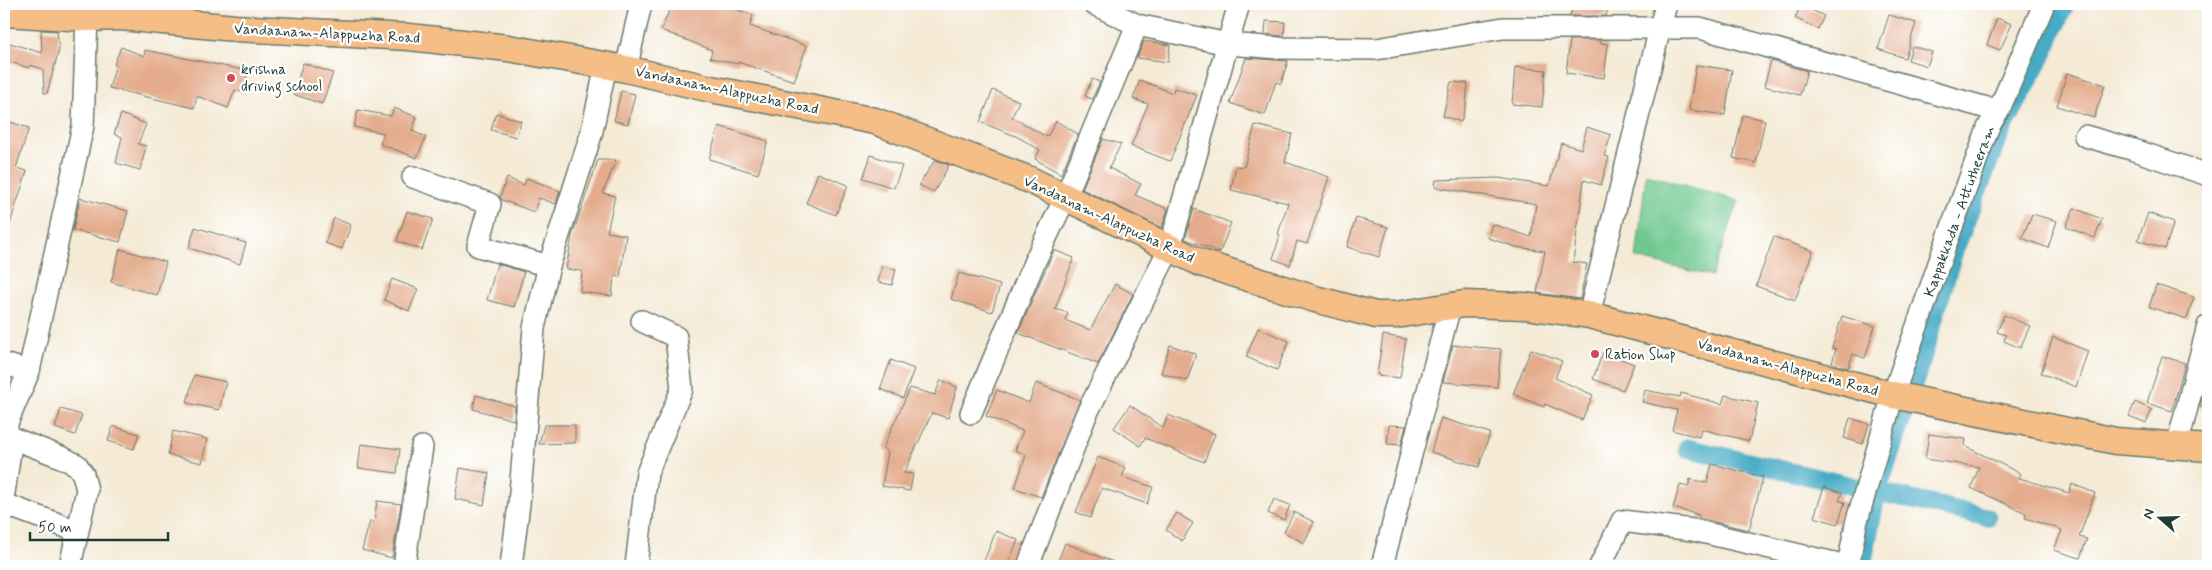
<svg xmlns="http://www.w3.org/2000/svg" width="2212" height="570" font-family="Mynerve,sans-serif">
  <style>
    .green { fill: #6ec88f; stroke: #468262 }
    .lines { fill: none; stroke-linecap: round; stroke-linejoin: round }
    .canal { stroke: #47abc6; stroke-width: 19 }
    .building { fill: #e4ac8d }
    .minor-casing { stroke: #6a7a6c; stroke-width: 24 }
    .major-casing { stroke: #6a7a6c; stroke-width: 29 }
    .minor { stroke: #fff; stroke-width: 21 }
    .major { stroke: #f6be87; stroke-width: 26 }
    .poi-dot { fill: #d1495b; stroke: #fff; stroke-width: 2 }
    .labels { text-anchor: middle; stroke-width: 4.5; stroke-linejoin: round; paint-order: stroke }
    .street-label { font-size: 15px; fill: #1f3d34; stroke: #fff }
    .poi-label { font-size: 15px; fill: #1f3d34; stroke: #fff; text-anchor: start }
  </style>
  <rect width="100%" height="100%" fill="#fff"/>
  <filter id="ink" filterUnits="userSpaceOnUse"><feTurbulence type="fractalNoise" baseFrequency=".02" numOctaves="2"/><feDisplacementMap in="SourceGraphic" scale="10" xChannelSelector="R" yChannelSelector="G"/><feConvolveMatrix kernelMatrix="1 2 1 2 8 2 1 2 1" color-interpolation-filters="sRGB"/></filter>
  <filter id="wash" filterUnits="userSpaceOnUse"><feTurbulence type="fractalNoise" baseFrequency=".0096" numOctaves="4" result="noise"/><feDisplacementMap in="SourceGraphic" scale="20" xChannelSelector="R" yChannelSelector="G"/><feGaussianBlur stdDeviation="1.12" result="paint"/><feColorMatrix in="noise" values="0 0 0 0 0 0 0 0 0 0 0 0 0 0 0 0 0 1.4 0 .05"/><feComposite in="paint" operator="in"/></filter>
  <g filter="url(#wash)">
    <rect width="100%" height="100%" fill="#f4ead5"/>
    <path class="green" d="M1646,174L1739,201L1712,276L1636,258Z"/>
    <g class="lines">
      <g class="canal">
        <path d="M1687,448L1987,517"/>
        <path d="M1862,566L1877,492L1921,362L1953,254L2000,134L2042,56L2065,4"/>
      </g>
    </g>
    <g id="blocks">
      <g class="building">
        <path d="M672,4H719L753,15L750,26L807,46L794,81L738,62V64L710,58L712,50L661,30Z"/>
        <path d="M1573,4H1609L1606,16H1570Z"/>
        <path d="M1801,5L1824,16L1818,29L1795,18Z"/>
        <path d="M1889,15L1916,23L1905,58L1878,49Z"/>
        <path d="M1997,18L2012,24L2000,50L1987,45Z"/>
        <path d="M1266,21L1285,22L1284,36L1265,34Z"/>
        <path d="M41,30L57,31L59,50L47,93H44L43,69L30,65L29,68L4,60L10,43L42,53Z"/>
        <path d="M1570,40H1600V43L1608,44L1604,78L1566,73Z"/>
        <path d="M1144,41L1170,45L1168,62L1137,58Z"/>
        <path d="M1912,46L1932,52L1927,66L1908,60Z"/>
        <path d="M121,47L144,56L145,50L248,71L244,92L235,90L228,108L197,96L194,108L109,88L116,65L114,64Z"/>
        <path d="M1246,58L1288,61L1281,84L1276,82L1265,115L1230,103Z"/>
        <path d="M1771,61L1807,71L1800,95L1764,86Z"/>
        <path d="M303,63L333,73L322,104L293,94Z"/>
        <path d="M1696,65L1732,70L1725,115L1689,110Z"/>
        <path d="M1515,67L1546,70L1542,107L1512,104Z"/>
        <path d="M2067,73L2105,85L2094,118L2057,106Z"/>
        <path d="M1092,79L1100,82L1092,99L1085,96Z"/>
        <path d="M1140,80L1173,93L1174,88L1197,95L1170,161L1131,146L1148,104L1133,99Z"/>
        <path d="M1451,82L1468,83L1466,105L1461,122L1443,116Z"/>
        <path d="M993,90L1019,101L1012,117L1047,137L1056,121L1078,134L1061,174L1035,159L1040,150L1018,137L980,122Z"/>
        <path d="M621,91L635,94L628,124L614,121Z"/>
        <path d="M394,108L417,117L412,131L426,137L417,158L380,144L384,133L354,127L358,110L391,116Z"/>
        <path d="M496,113L521,121L516,137L491,130Z"/>
        <path d="M121,114L146,124L138,144L146,146L140,170L116,163L122,137L114,134Z"/>
        <path d="M1743,115L1765,120L1756,163L1733,158Z"/>
        <path d="M4,120L29,128L16,168L27,171L7,233H4Z"/>
        <path d="M1255,125L1292,134L1285,162L1329,177L1307,244L1297,241L1290,265L1273,259L1280,235L1278,234L1288,203L1231,190L1236,166L1244,167Z"/>
        <path d="M719,126L768,141L758,174L709,159Z"/>
        <path d="M1587,127L1611,135L1604,156L1609,157L1601,185L1584,180L1573,262L1587,264L1580,299L1537,293L1545,251L1516,247L1488,238L1492,224L1531,237L1536,204L1435,187L1436,180L1499,178L1549,186L1561,143L1581,149Z"/>
        <path d="M1103,139L1121,144L1109,168L1141,184L1135,195L1168,209L1162,228L1082,189Z"/>
        <path d="M871,155L902,166L894,188L863,178Z"/>
        <path d="M598,160H616L603,193L615,196L607,232L626,235L620,277L614,276L612,296L580,292L582,271L566,269L572,236Z"/>
        <path d="M935,160L949,165L934,192L919,185Z"/>
        <path d="M818,173L848,185L836,215L806,203Z"/>
        <path d="M507,178L524,185L527,178L560,191L556,204L539,198L534,212L502,200L500,197Z"/>
        <path d="M80,198L128,211L120,242L73,230Z"/>
        <path d="M2074,208L2102,219L2095,238L2066,227Z"/>
        <path d="M1194,209L1231,223L1220,252L1185,239Z"/>
        <path d="M407,211L433,219L422,250L397,241Z"/>
        <path d="M2148,213L2174,222L2165,249L2138,240Z"/>
        <path d="M2032,214L2057,221L2048,248L2022,238Z"/>
        <path d="M334,218L351,225L342,249L325,243Z"/>
        <path d="M1356,218L1388,227L1379,257L1347,247Z"/>
        <path d="M195,227L246,243L240,264L189,248Z"/>
        <path d="M1774,237L1813,251L1795,300L1756,286Z"/>
        <path d="M120,249L166,262L157,295L111,282Z"/>
        <path d="M1054,250L1074,258L1055,309L1068,313L1065,320L1090,330L1115,284L1133,294L1098,364L1018,333Z"/>
        <path d="M497,264L524,272L514,307L487,300Z"/>
        <path d="M882,266L896,269L892,285L878,282Z"/>
        <path d="M959,273L1000,285L992,312L951,299Z"/>
        <path d="M392,279L418,289L409,311L384,300Z"/>
        <path d="M2156,285L2194,297L2187,319L2149,307Z"/>
        <path d="M2004,315L2030,326L2020,348L2004,341L2006,335L1997,332Z"/>
        <path d="M1842,316L1875,326L1865,358L1853,354L1848,368L1832,363L1836,349L1832,348Z"/>
        <path d="M1258,328L1289,341L1277,370L1246,357Z"/>
        <path d="M1383,335L1406,339L1400,378L1377,375Z"/>
        <path d="M2053,337L2088,351L2076,387L2041,373Z"/>
        <path d="M1170,345L1196,354L1187,381L1161,373Z"/>
        <path d="M1453,345L1501,349L1497,387L1443,382Z"/>
        <path d="M1531,349L1562,361L1555,378L1593,395L1582,420L1545,404L1544,407L1513,394Z"/>
        <path d="M1603,352L1634,364L1623,390L1593,379Z"/>
        <path d="M2162,356L2185,363L2172,411L2147,403Z"/>
        <path d="M891,360L914,369L903,398L880,389Z"/>
        <path d="M194,375L226,382L219,410L187,403Z"/>
        <path d="M2208,375V410L2200,407Z"/>
        <path d="M941,380L957,387L948,418L932,413L904,473L913,474L910,491L882,486L888,452L883,448L910,388L935,395Z"/>
        <path d="M1036,383L1080,400L1041,497L1015,488L1026,455L1015,450L1023,431L986,416L997,390L1029,403Z"/>
        <path d="M1645,390L1680,397L1681,393L1722,404L1725,395L1758,403L1749,441L1701,429L1699,437L1672,430L1677,410L1642,402Z"/>
        <path d="M476,395L515,406L514,420L473,409Z"/>
        <path d="M2135,402L2152,410L2146,423L2129,416Z"/>
        <path d="M1130,405L1163,428L1168,415L1215,434L1204,462L1145,438L1140,446L1114,428Z"/>
        <path d="M61,409L82,415L75,435L55,428Z"/>
        <path d="M1441,418L1490,433L1479,467L1431,452Z"/>
        <path d="M1850,418L1869,424L1863,444L1844,438Z"/>
        <path d="M544,425H575V443L539,444Z"/>
        <path d="M1389,425L1406,426L1401,445L1387,444Z"/>
        <path d="M113,426L139,434L134,449L108,441Z"/>
        <path d="M173,431L207,439L202,463L168,455Z"/>
        <path d="M1929,434L1966,439L1965,446L2021,474L2019,478L2069,493L2072,484L2095,493L2079,537L2087,539L2080,558L2054,550L2062,530L2025,518L2026,513L1971,488L1979,467L1925,459Z"/>
        <path d="M361,444L400,449L397,473L358,468Z"/>
        <path d="M1098,457L1126,468L1122,477L1153,487L1147,504L1102,488L1090,518L1076,512Z"/>
        <path d="M1712,464L1763,477L1749,530L1698,518L1699,515L1673,508L1680,485L1688,487L1690,479L1707,483Z"/>
        <path d="M460,468L489,473L484,505L455,499Z"/>
        <path d="M1824,487L1842,493L1839,501L1845,502L1838,524L1814,517Z"/>
        <path d="M1274,499L1290,505L1284,520L1268,513Z"/>
        <path d="M377,501L401,504L392,558L362,550L370,521L374,523Z"/>
        <path d="M1294,512L1314,522L1304,543L1284,532Z"/>
        <path d="M1177,513L1193,523L1182,541L1166,530Z"/>
        <path d="M996,531L1018,540L1007,566H982Z"/>
        <path d="M1065,543L1121,565V566H1056Z"/>
      </g>
    </g>
  </g>
  <g filter="url(#ink)">
    <use href="#blocks" fill-opacity="0" stroke="#6a7a6c" stroke-width="1"/>
    <g class="lines">
      <defs>
        <g id="minor">
          <path d="M1137,25L1228,44L1279,48L1376,49L1503,28H1700L1998,111"/>
          <path d="M626,69L641,4"/>
          <path d="M2085,136L2134,150L2208,175"/>
          <path d="M413,177L490,204L478,246L549,266"/>
          <path d="M1589,315L1666,4"/>
          <path d="M4,364L29,371"/>
          <path d="M971,413L1034,263L1065,198L1137,25L1094,4"/>
          <path d="M2177,446L2208,326"/>
          <path d="M4,493L12,438"/>
          <path d="M4,504L77,531"/>
          <path d="M70,566L87,490L83,474L77,465L61,457L12,438L7,432V423L29,371L83,126L87,18L91,4"/>
          <path d="M404,566L422,447"/>
          <path d="M511,566L519,504L534,328L549,266L591,135L606,66"/>
          <path d="M636,566L647,473L682,389L676,337L642,321"/>
          <path d="M1028,566L1086,415L1170,247L1239,4"/>
          <path d="M1382,566L1450,306"/>
          <path d="M1600,566L1622,521L1693,530L1847,566"/>
          <path d="M1848,566L1856,524L1893,395L1944,249L1988,128L2001,105L2044,4"/>
        </g>
        <path id="major" d="M4,13L87,18L121,17L235,28L409,37L508,48L626,69L711,89L875,121L1030,180L1201,263L1315,299L1376,315H1396L1464,304L1525,306L1589,315L1893,395L2116,441L2208,448"/>
      </defs>
      <use href="#minor" class="minor-casing"/>
      <use href="#major" class="major-casing"/>
      <use href="#minor" class="minor"/>
      <use href="#major" class="major"/>
    </g>
  </g>
  <g class="poi-dot">
    <circle cx="231" cy="78" r="5"/>
    <circle cx="1595" cy="354" r="5"/>
  </g>
  <g class="labels">
    <g class="street-label">
      <text transform="translate(327 33) rotate(3)" y="5">Vandaanam-Alappuzha Road</text>
      <text transform="translate(727 90) rotate(12)" y="5">Vandaanam-Alappuzha Road</text>
      <text transform="translate(1959 211) rotate(-70)" y="5">Kappakkada - Attutheeram</text>
      <text transform="translate(1109 219) rotate(25)" y="5">Vandaanam-Alappuzha Road</text>
      <text transform="translate(1788 367) rotate(15)" y="5">Vandaanam-Alappuzha Road</text>
    </g>
    <g class="poi-label">
      <text x="241" y="74">krishna<tspan x="241" dy="17">driving school</tspan></text>
      <text x="1605" y="359">Ration Shop</text>
    </g>
  </g>
  <rect width="2212" height="570" fill="none" stroke="#fff" stroke-width="20"/>
  <g transform="translate(2160 518) rotate(290)" stroke="#ffffff" stroke-width="4" paint-order="stroke">
  <path d="M0-4L9 19L0 12L-9 19Z" fill="#1f3d34"/>
  <text y="-8" font-size="14" font-weight="bold" text-anchor="middle" fill="#1f3d34">N</text>
  </g>
  <path d="M30 532v8h138v-8" fill="none" stroke="#1f3d34" stroke-width="2.5"/>
  <text x="38" y="532" font-size="15" fill="#1f3d34" stroke="#ffffff" stroke-width="4" paint-order="stroke">50 m</text>
</svg>
